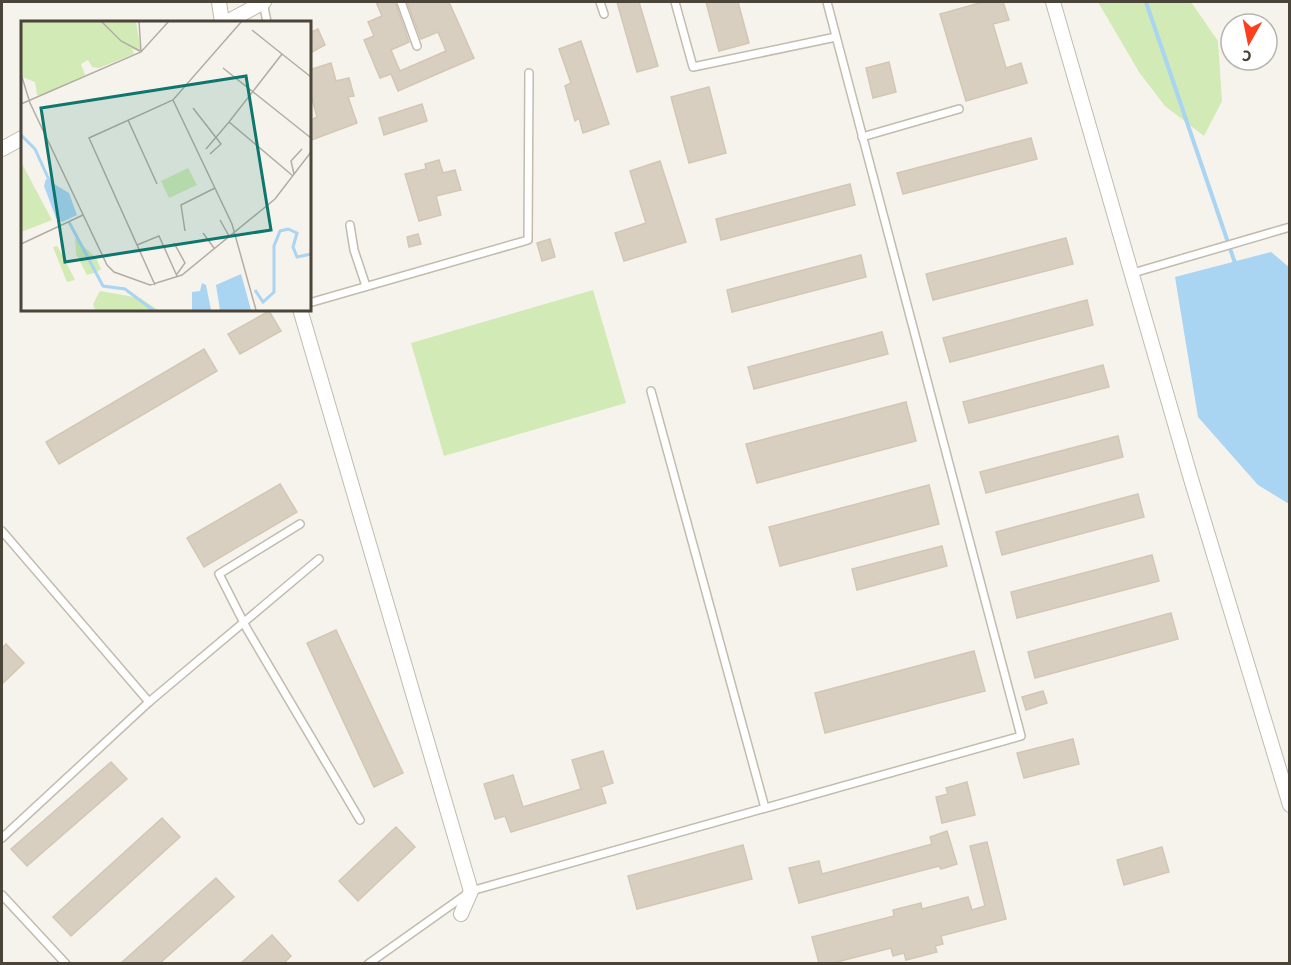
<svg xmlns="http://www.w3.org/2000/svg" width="1291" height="965" font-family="'Source Sans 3',sans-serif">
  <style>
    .green { fill: #d2eab5 }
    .water { fill: #a9d4f2 }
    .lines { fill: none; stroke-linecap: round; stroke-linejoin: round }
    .stream { stroke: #a9d4f2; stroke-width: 4 }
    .building { fill: #d8cfc1; stroke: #d3c7b4; stroke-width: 1.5 }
    .lane-casing { stroke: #c2bbae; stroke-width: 10 }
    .street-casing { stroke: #c2bbae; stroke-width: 16 }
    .lane { stroke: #fff; stroke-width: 7 }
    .street { stroke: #fff; stroke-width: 14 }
    .inset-river { fill: none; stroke: #a9d4f2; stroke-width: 3 }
    .inset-road { fill: none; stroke: #b2ada4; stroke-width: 1.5 }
    .view { fill: #0f766e; fill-opacity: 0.15; stroke: #0f766e; stroke-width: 3 }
    .inset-edge { fill: none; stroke: #4b4439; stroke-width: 3 }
  </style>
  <rect width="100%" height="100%" fill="#f6f3ec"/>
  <g class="green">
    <path d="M1098,2H1191L1218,41L1222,101L1204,136L1165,106L1139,72Z"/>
    <path d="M593,290L626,403L444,456L411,343Z"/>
  </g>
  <path class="water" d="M1271,252L1289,267V504L1258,485L1198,417L1175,277Z"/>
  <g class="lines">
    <path class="stream" d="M1146,2L1236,266"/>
  </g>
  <g class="building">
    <path d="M376,2H395L409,42L391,50L400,71L446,51L438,32L421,39L407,2H449L474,58L398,91L391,74L380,78L364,40L374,36L368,22L382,16Z"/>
    <path d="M617,2H639L658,66L637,72Z"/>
    <path d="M706,2H738L749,43L719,51Z"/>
    <path d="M983,2H1003L1009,20L993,24L1006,68L1021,63L1027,83L966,101L940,14Z"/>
    <path d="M318,29L325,45L312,52L309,33Z"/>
    <path d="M581,41L609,124L583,133L579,118L575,121L565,86L571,83L559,49Z"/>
    <path d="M889,62L896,92L873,98L866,68Z"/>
    <path d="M331,63L336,81L349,78L354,96L348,97L357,123L309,141V121L317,117L309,88V70Z"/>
    <path d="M709,87L726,153L689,163L671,97Z"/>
    <path d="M422,104L427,121L384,135L379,118Z"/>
    <path d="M1031,138L1037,159L903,194L897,173Z"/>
    <path d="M439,160L443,173L455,170L461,190L436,196L441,215L419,221L405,174L426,169L425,164Z"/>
    <path d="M660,161L686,242L624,261L615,233L646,223L630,171Z"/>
    <path d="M850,184L855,205L721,240L716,219Z"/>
    <path d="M418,234L421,244L409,247L407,237Z"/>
    <path d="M1066,238L1073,264L933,300L926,274Z"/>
    <path d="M550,239L555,257L542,261L537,243Z"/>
    <path d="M861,255L866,277L732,312L727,290Z"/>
    <path d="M1087,300L1093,325L950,362L943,338Z"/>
    <path d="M269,311L281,331L240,354L228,334Z"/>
    <path d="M882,332L888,354L754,389L748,367Z"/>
    <path d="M204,349L217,371L59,464L46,442Z"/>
    <path d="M1103,365L1109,387L969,423L963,402Z"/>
    <path d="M906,402L916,441L757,483L746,444Z"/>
    <path d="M1118,436L1123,457L986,493L980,472Z"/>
    <path d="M280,484L297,512L204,567L187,538Z"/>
    <path d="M929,485L939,524L780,566L769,527Z"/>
    <path d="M1138,494L1144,517L1002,555L996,532Z"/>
    <path d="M942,546L947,566L857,590L852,569Z"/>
    <path d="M1152,555L1159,581L1017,618L1011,592Z"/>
    <path d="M1171,613L1178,639L1035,678L1028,652Z"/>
    <path d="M336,630L403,773L374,787L307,643Z"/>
    <path d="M6,644L24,663L2,684V648Z"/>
    <path d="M974,651L985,691L825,733L815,693Z"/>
    <path d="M1043,691L1047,703L1026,710L1022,697Z"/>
    <path d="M1073,739L1079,764L1024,778L1017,753Z"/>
    <path d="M603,751L613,783L601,787L606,803L511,832L505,816L495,819L484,784L513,775L523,807L581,789L572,760Z"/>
    <path d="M111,762L127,779L27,866L11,849Z"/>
    <path d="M967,782L975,815L942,823L936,797L948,794L946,788Z"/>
    <path d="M162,818L180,837L71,936L53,917Z"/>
    <path d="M396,827L415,847L358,901L339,881Z"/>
    <path d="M947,831L957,864L941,869L939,866L799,903L789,868L819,861L822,874L932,844L930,837Z"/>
    <path d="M987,842L1006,919L941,936L943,944L935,946L937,952L906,960L904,953L893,956L891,948L833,963H819L812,937L894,916L893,910L921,903L922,909L968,897L972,910L985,906L970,846Z"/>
    <path d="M743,845L752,879L637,909L628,876Z"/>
    <path d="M1162,847L1169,872L1124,885L1117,860Z"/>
    <path d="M216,878L234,897L160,963H121Z"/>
    <path d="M272,935L291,956L284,963H241Z"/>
  </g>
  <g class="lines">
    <defs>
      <g id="lane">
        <path d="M263,2L267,22"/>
        <path d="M401,2L417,46"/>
        <path d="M600,2L604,14"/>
        <path d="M675,2L693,67L836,37"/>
        <path d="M862,137L959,109"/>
        <path d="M350,225L354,250L366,286"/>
        <path d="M1133,273L1290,227"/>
        <path d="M309,303L528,240L529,73"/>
        <path d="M651,391L765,808"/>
        <path d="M300,524L219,574L247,629L360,820"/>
        <path d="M2,531L149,702L319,559"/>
        <path d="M2,838L149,702"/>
        <path d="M2,895L66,964"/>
        <path d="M368,964L471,891L1021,736L827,2"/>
      </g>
      <g id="street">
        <path d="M219,2L222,22"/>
        <path d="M1053,2L1191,479L1290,805"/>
        <path d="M227,22L264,2"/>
        <path d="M2,149L22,138"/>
        <path d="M300,309L471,891L461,914"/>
      </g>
    </defs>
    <use href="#lane" class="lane-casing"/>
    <use href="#street" class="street-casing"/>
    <use href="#lane" class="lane"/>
    <use href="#street" class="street"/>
  </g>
  <g transform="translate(21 21)">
    <rect width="290" height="290" fill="#f6f3ec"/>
    <path d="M0,0H115L120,31L111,28L113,33L78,47L71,46L67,39L60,43L64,54L20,75L16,74L14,61L1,56ZM0,141L31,199L0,211ZM167,147L176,164L148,177L140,160ZM54,217L75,237L80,248L76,251L66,254L63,248L55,233ZM36,225L42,235L54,259L46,261L32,226ZM79,270L119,277L137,289H74L72,283Z" fill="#d2eab5"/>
    <path d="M25,158L48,172L56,194L41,201L35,197L23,165ZM220,253L230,289H199L195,264ZM181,262L185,264L190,289H171V271L179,270Z" fill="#a9d4f2"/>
    <path class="inset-river" d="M0,114L14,128L29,161M48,201L82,265L104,268L132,289M234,269L242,281L253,271V225L259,210L267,208L276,212L272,226L276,236L290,233"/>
    <path class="inset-road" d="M80,0L100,20L119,30M118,0L120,31M261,33L290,56M202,47L290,117M0,53L9,82L86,244L93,251L129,264L161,254L254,178L290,131M152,79L211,203L235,289M0,83L120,31L148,0M172,87L200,123L189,133M107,99L136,163M208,101L261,33L231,9M185,128L208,101L272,155M273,153L270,140L281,128M199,199L208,215M164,210L160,184L194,167M182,212L193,227M153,222L164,242L156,253M0,223L62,194M116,224L138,215L156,255M134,264L68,117L152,79L221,0"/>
    <path class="view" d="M225,55L250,209L44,241L20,87Z"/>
    <rect width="290" height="290" class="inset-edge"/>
  </g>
  <rect width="1291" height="965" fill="none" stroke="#4b4439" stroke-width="6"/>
  <g transform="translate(1249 42) rotate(189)"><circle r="28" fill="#ffffff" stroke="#b7b4b0" stroke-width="1.5"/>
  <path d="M0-4.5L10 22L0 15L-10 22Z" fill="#fc3f1d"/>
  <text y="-9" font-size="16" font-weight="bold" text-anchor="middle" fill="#4b4439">С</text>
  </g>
</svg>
